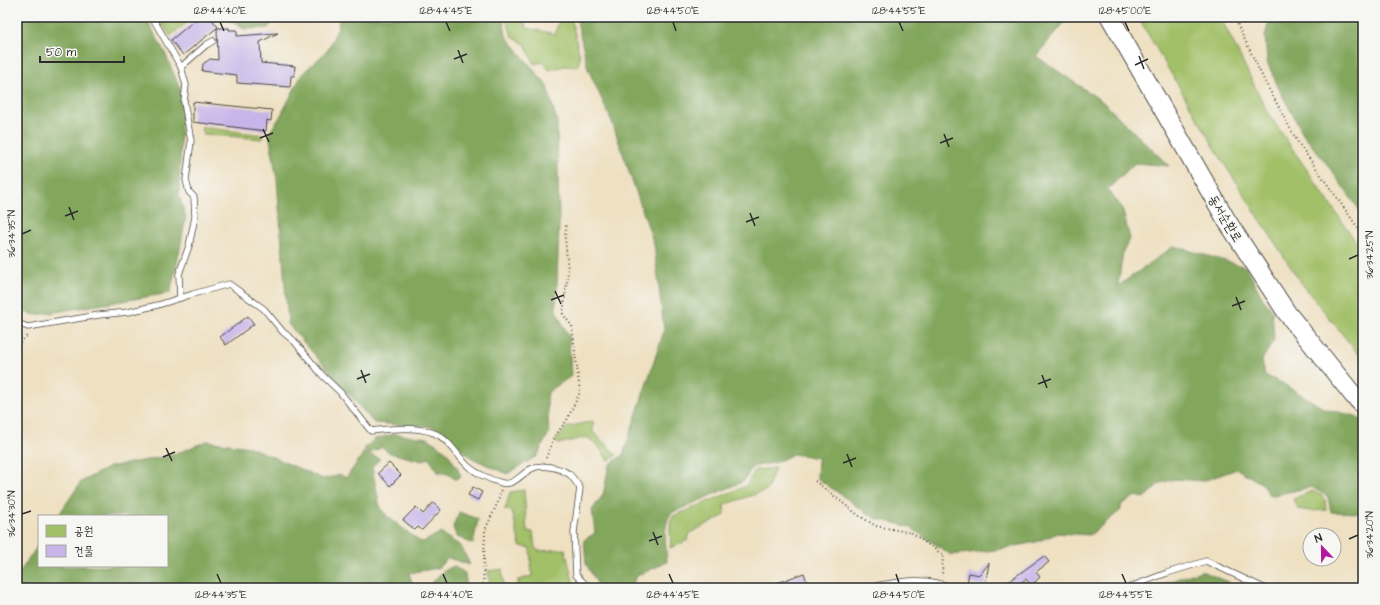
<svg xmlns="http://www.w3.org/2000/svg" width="1380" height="605" font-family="'Architects Daughter','Poor Story',sans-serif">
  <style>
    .green { fill: #a2c067; stroke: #667649 }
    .forest { fill: #81a65c; stroke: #566844 }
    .building { fill: #c7b5e9 }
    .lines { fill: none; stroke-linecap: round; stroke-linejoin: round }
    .service-casing { stroke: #484642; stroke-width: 7 }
    .trunk-casing { stroke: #484642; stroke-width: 20 }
    .path { stroke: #484642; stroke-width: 2; stroke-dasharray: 1 3; stroke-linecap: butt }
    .service { stroke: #fff; stroke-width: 5.5 }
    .trunk { stroke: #fff; stroke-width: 18 }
    .ticks { fill: none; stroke: #2b2b2b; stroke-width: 1.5 }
    .labels { text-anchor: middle; stroke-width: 3; stroke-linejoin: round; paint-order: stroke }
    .street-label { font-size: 13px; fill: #2b2b2b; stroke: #f6f6f2 }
    .neatline { fill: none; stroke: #2b2b2b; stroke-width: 1.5 }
    .ticks-label { font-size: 10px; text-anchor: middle; fill: #2b2b2b }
  </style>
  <rect width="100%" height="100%" fill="#f6f6f2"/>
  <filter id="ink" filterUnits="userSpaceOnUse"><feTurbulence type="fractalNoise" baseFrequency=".025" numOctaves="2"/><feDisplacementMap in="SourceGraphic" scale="8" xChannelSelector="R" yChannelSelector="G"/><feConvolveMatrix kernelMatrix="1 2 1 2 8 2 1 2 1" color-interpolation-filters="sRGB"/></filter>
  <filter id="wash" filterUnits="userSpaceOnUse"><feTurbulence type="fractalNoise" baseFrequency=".012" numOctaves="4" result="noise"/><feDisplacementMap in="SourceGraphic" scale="16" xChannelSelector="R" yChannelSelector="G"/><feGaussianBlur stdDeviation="0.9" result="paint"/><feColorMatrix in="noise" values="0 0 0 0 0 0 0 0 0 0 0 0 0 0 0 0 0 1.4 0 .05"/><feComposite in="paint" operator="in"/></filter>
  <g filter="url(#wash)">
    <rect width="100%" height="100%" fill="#eee0c1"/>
    <g class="green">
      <path d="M157,17H194L170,36Z"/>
      <path d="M506,17H522L527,28L555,34L560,17H571L580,57L578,67L565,66L549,70L544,62L534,64L525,44L512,37Z"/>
      <path d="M1138,17H1219L1225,26L1268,113L1363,252V360L1299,280L1223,162Z"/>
      <path d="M201,127L263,135L262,139L203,134Z"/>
      <path d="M593,421V432L617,455L608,461L600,448L587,437L558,444L555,441L567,427Z"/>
      <path d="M775,468L767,490L724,505L725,515L690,533L688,540L670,548C672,536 667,527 673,516L746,486L755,470Z"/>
      <path d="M524,490L527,532H533L535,548L539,551L565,549L573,581L577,588H518V580L532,576L530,548L520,546L512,511L505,510L510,492Z"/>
      <path d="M1312,491L1321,495L1325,499L1326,510L1310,511L1298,509L1293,499Z"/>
      <path d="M502,569L504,588H490L488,571Z"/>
    </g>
    <g class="forest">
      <path d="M17,17H145L164,51L182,93L179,195L186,217L177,264L170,293L37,315L17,311Z"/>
      <path d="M229,17H277L268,28L244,29L229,20Z"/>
      <path d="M340,17H503L506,36L547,86L557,122L559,224L556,311L569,337L571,376L548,392L547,400L549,433L537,456L507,474L472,458L434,427L374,423L288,324L277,180L269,133L280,117L302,74L328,50L338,27Z"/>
      <path d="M576,17H1069L1036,56L1103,102L1169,166L1135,163L1107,190L1122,207L1130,239L1123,252L1118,286L1174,246L1246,267L1263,299L1272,310L1274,340L1262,360L1265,375L1282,383L1325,409L1356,416L1363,422V513L1331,512L1328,497L1312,487L1269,496L1264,485L1237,469L1203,481L1175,479L1160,483L1144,498L1136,496L1121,505V510L1090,535L1058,533L1036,542L995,550L951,555L910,527L874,518L817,478L818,458L793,454L777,462L752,467L744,481L671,513C662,527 666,545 667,562L637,576L630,588H600L586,564L584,540L595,533L592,510L603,495L609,465L623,455L664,331L654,244L612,122L588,69Z"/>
      <path d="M1270,17H1363V215L1326,163L1305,137L1280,91L1267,62L1265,36Z"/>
      <path d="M394,434L428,438L447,452L458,469L461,477L455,479L448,474L438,472L429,458L422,461L390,453L382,447L371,453L364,449L375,439Z"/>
      <path d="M207,441L250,447L323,479L341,475L346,478L361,457L364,452L380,459L372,467L380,508L387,516L419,541L423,542L440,533L461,546L470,565L448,558L438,568L409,573L413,586L416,588H17V576L39,544V566H167V516H58L81,482L109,467L173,455Z"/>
      <path d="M459,512L478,519L473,544L456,536L453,527Z"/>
      <path d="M453,566L465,573L466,582L460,588H427L441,573Z"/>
      <path d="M1201,571L1229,582L1227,588H1150Z"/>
    </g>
    <g id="blocks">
      <g class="building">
        <path d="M199,17H210L218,27L183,55L171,40Z"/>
        <path d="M217,28H229V30H237V36L278,33L260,42L261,63L295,66L294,76H291L290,87L237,83V75L202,71L203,64L210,59L218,60Z"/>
        <path d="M193,102L272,110L271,121L267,120L266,131L193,122Z"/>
        <path d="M248,316L254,324L226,345L220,337Z"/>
        <path d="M389,463L401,475L390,486L378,473Z"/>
        <path d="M473,487L482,492L478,500L468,495Z"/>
        <path d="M433,503L441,510L422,530L418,527L415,530L403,520L416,507L423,514Z"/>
        <path d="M1044,556L1049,562L1036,572L1040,577L1031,586L1026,579L1013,588H1010L1006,583Z"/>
        <path d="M989,563L985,586L967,583L969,573L980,575Z"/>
        <path d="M804,573L807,582L799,585L800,588H766V587Z"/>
      </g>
    </g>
  </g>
  <g filter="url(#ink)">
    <use href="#blocks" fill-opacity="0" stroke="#484642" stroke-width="1"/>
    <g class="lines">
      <defs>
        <g id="service">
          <path d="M152,17L181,67L186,85L184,102L191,141L186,180L189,192L194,197L195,217L189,246L179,274L180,298"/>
          <path d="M181,67L206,45L213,41"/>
          <path d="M17,323L28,327L99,315L128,312L158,305L193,294L229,284L264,309L283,332L294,341L323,376L340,392L371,431C391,429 414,426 434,433C447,438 456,453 465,463C473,472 490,480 502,483C514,486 521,474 531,469C541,463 560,468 569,474C573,477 577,484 580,488L574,532L576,575L589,588"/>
          <path d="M862,588C891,584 924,574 951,588"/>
          <path d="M1127,588L1167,573L1206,561L1264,588"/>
        </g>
        <path id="trunk" d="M1110,17L1227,221L1287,313L1354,396L1363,405"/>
      </defs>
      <use href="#service" class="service-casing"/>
      <use href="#trunk" class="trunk-casing"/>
      <g class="path">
        <path d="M1234,17L1263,78L1297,141L1363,235"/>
        <path d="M17,345L28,335"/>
        <path d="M546,458L554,437L567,420L580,392L572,326L563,314L568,272L565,237L566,223"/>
        <path d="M815,481L858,515L876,526L912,533L943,555L942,576"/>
        <path d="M483,588L485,530L498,502L501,490"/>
      </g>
      <use href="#service" class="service"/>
      <use href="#trunk" class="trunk"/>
    </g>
  </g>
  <path class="ticks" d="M220,22L224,31M446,22L450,31M673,22L676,31M899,22L903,31M1125,22L1129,31M458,50L463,63M1139,56L1144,69M454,59L467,54M1135,65L1148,59M263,129L269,142M944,134L949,147M260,138L273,133M940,143L953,138M69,207L74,220M750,213L755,226M65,216L78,211M746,222L759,217M22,234L31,230M1349,259L1358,255M555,291L561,304M1236,297L1241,310M551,300L564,295M1232,306L1245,301M361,370L366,383M1042,375L1047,388M357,379L370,374M1038,384L1051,379M166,448L172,461M847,454L852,467M163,457L175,452M843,463L856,458M22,514L31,511M653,532L658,545M1349,539L1358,535M649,541L662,536M217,574L221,583M443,574L447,583M669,574L673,583M896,574L899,583M1122,574L1126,583"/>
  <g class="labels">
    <g class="street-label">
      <text transform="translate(1226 218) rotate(59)" y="5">동서순환로</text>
    </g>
  </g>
  <rect width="1380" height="605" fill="none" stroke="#f6f6f2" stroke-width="44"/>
  <rect x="38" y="515" width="130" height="52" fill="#f6f6f2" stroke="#a5a5a2"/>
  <rect x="46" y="525" width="20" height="12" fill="#a2c067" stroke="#a5a5a2"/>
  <text x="74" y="535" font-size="12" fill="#2b2b2b">공원</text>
  <rect x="46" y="545" width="20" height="12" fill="#c7b5e9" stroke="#a5a5a2"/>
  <text x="74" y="555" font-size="12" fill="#2b2b2b">건물</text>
  <g transform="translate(1322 547) rotate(338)"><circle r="19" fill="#f6f6f2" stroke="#a5a5a2"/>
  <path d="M0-3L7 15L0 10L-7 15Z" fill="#b5179e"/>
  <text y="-6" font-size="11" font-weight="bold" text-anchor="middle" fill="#2b2b2b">N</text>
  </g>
  <path d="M40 56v6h84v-6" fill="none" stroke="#2b2b2b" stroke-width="2"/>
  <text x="46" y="56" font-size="12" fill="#2b2b2b" stroke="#f6f6f2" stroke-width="3" paint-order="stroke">50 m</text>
  <rect x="22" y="22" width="1336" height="561" class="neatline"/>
  <g class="ticks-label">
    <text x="220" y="14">128°44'40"E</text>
    <text x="446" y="14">128°44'45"E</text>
    <text x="673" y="14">128°44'50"E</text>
    <text x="899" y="14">128°44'55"E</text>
    <text x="1125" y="14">128°45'00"E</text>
    <text transform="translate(11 234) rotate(-90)" y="4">36°34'35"N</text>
    <text transform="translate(1369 255) rotate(-90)" y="4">36°34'25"N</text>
    <text transform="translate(11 514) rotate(-90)" y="4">36°34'30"N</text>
    <text transform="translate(1369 535) rotate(-90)" y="4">36°34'20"N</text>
    <text x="221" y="598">128°44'35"E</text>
    <text x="447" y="598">128°44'40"E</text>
    <text x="673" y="598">128°44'45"E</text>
    <text x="899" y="598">128°44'50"E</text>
    <text x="1126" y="598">128°44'55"E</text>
  </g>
</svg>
